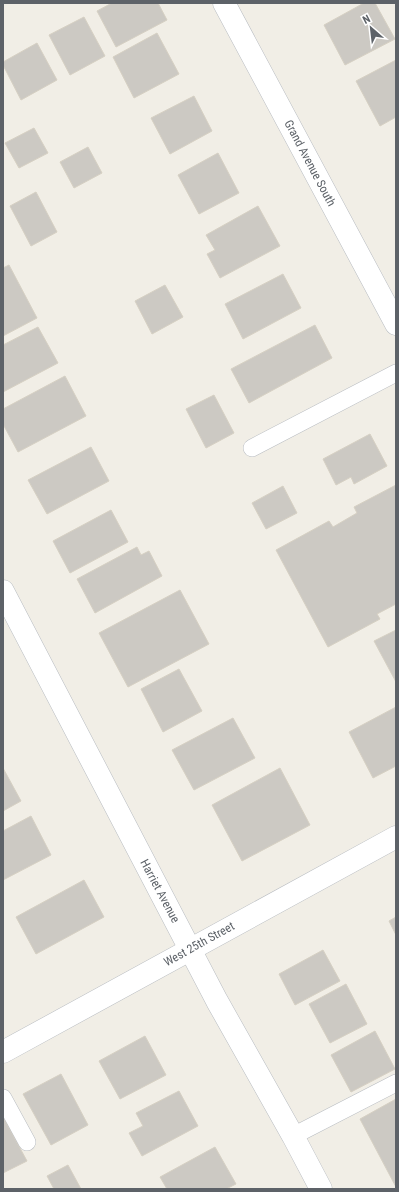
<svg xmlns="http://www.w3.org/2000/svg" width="399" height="1192" font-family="'Roboto Condensed',sans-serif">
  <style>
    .building { fill: #ccc9c3; stroke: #d6d0c3 }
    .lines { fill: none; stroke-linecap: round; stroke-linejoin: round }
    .service-casing { stroke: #b8bcc1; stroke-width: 18 }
    .minor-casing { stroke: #b8bcc1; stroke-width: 23 }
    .service { stroke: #fff; stroke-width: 17 }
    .minor { stroke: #fff; stroke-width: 22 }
    .labels { text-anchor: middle; stroke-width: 3.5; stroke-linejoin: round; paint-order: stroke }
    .street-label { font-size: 12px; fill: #5d6268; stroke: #fff }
  </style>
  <rect width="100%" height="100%" fill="#f1eee6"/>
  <g class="building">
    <path d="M112,3H158L167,20L116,47L97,11Z"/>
    <path d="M364,3H375L395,39L345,65L324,25Z"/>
    <path d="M84,17L105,56L70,75L49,35Z"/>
    <path d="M157,33L179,74L134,98L113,57Z"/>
    <path d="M37,43L57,80L21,100L3,65V62Z"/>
    <path d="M396,60V117L380,126L356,81Z"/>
    <path d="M194,96L212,131L170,154L151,118Z"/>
    <path d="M34,128L48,153L19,168L5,143Z"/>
    <path d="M88,147L102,173L74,188L60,162Z"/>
    <path d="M218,153L239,193L199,214L178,175Z"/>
    <path d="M36,192L57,232L31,246L10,206Z"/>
    <path d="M258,206L280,246L220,278L207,254L215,250L206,235Z"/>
    <path d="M9,265L37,318L3,336V268Z"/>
    <path d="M283,274L301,308L243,339L225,304Z"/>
    <path d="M165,285L183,317L152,334L135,301Z"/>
    <path d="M315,325L332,358L249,403L231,369Z"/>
    <path d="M38,327L58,363L3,392V345Z"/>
    <path d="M65,376L86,416L18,452L3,424V409Z"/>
    <path d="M214,395L234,433L206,448L186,409Z"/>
    <path d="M370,434L387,466L354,484L351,477L336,485L323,459Z"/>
    <path d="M91,447L109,481L47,514L28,480Z"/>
    <path d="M396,485V604L377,614L380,619L328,647L276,550L329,521L333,527L357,513L354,507Z"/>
    <path d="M283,486L297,513L266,529L252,503Z"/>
    <path d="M111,510L128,542L70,573L53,541Z"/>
    <path d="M137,547L141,555L149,551L162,576L95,613L77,579Z"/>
    <path d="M180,590L209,644L128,687L99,633Z"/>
    <path d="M396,630V682L374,641Z"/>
    <path d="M179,669L202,711L163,732L141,689Z"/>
    <path d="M396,707V766L373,778L349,732Z"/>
    <path d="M233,718L255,758L194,790L172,750Z"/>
    <path d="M3,768L21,801L3,811Z"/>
    <path d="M280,768L310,825L242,861L212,805Z"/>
    <path d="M31,816L51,855L3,880V831Z"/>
    <path d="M84,880L104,917L36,954L16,917Z"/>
    <path d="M396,917V935L389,921Z"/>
    <path d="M323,950L340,981L295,1005L279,974Z"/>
    <path d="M346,984L367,1024L330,1043L309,1004Z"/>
    <path d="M375,1031L395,1069L351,1092L331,1055Z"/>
    <path d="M145,1036L166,1075L120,1099L99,1061Z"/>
    <path d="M61,1074L88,1125L51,1145L23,1094Z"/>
    <path d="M179,1091L198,1126L142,1156L129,1133L143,1126L136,1113Z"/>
    <path d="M396,1099V1187L360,1119Z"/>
    <path d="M3,1117L27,1161L3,1173Z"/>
    <path d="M215,1147L236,1184L226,1189H167L160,1177Z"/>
    <path d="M68,1165L81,1189H54L47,1176Z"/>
  </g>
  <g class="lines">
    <defs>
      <g id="service">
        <path d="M252,448L396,373"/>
        <path d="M3,1098L27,1142"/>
        <path d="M293,1136L396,1083"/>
      </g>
      <g id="minor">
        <path d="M224,3L396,324"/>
        <path d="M3,591L217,1001L293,1136L321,1189"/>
        <path d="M3,1052L396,837"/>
      </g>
    </defs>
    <use href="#service" class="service-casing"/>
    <use href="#minor" class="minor-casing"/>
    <use href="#service" class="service"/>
    <use href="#minor" class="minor"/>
  </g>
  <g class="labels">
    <g class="street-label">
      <text transform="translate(310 163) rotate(62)" y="4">Grand Avenue South</text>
      <text transform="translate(160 891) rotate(62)" y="4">Harriet Avenue</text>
      <text transform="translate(199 944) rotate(-29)" y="4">West 25th Street</text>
    </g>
  </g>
  <rect width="399" height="1192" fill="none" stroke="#5d6268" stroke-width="8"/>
  <g transform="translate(371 28) rotate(332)" stroke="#ffffff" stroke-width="3" paint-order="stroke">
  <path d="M0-3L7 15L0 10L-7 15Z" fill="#5d6268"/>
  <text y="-6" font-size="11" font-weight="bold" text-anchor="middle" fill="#5d6268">N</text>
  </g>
</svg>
